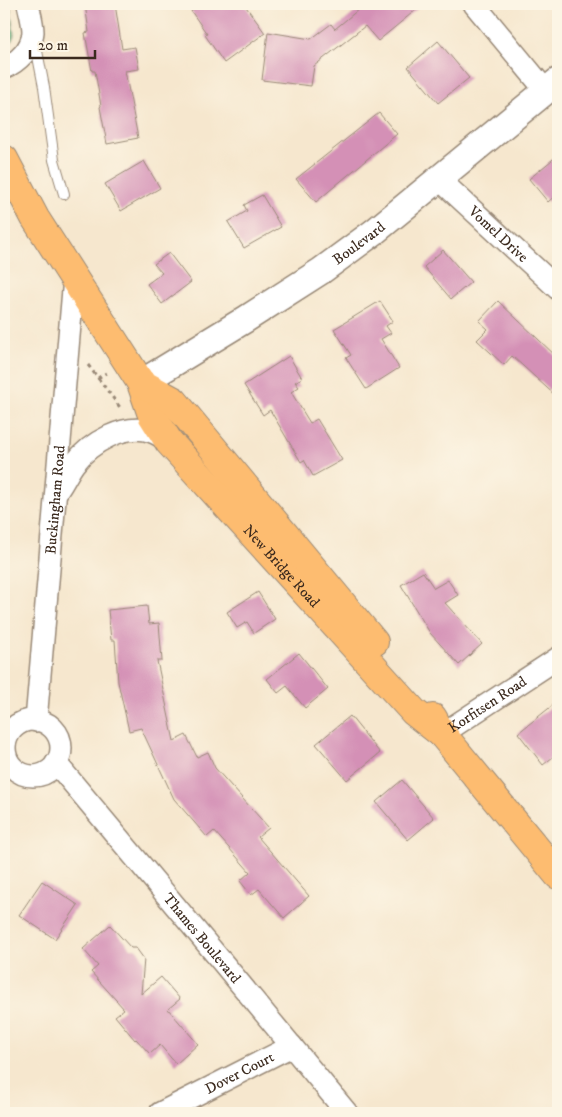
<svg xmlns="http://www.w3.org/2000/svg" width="562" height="1117" font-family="'IM FELL DW Pica',serif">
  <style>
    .forest { fill: #63b17b; stroke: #4f6e4c }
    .building { fill: #d490b6 }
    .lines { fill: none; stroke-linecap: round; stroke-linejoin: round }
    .service-casing { stroke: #988876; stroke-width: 12 }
    .minor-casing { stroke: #988876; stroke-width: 24 }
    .tertiary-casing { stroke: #988876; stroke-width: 29 }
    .primary-casing { stroke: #988876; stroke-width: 30 }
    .path { stroke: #988876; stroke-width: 3; stroke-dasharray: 4 4; stroke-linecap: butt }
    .service { stroke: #fff; stroke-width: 10 }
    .minor { stroke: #fff; stroke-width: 21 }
    .tertiary { stroke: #fff; stroke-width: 26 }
    .primary { stroke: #fdbc6f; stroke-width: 28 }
    .labels { text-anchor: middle; stroke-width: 4.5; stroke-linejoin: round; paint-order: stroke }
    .street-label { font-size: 15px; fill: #3b2a1e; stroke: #fcf5e5 }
  </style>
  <rect width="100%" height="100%" fill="#fcf5e5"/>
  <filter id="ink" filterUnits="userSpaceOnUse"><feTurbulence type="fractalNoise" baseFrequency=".02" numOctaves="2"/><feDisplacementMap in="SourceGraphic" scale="10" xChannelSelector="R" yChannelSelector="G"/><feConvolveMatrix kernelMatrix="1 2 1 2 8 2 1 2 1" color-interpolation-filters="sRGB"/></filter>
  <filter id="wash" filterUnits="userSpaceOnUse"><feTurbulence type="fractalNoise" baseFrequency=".0096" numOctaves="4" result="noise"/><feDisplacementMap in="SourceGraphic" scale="20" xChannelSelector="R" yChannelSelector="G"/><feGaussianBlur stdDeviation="1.12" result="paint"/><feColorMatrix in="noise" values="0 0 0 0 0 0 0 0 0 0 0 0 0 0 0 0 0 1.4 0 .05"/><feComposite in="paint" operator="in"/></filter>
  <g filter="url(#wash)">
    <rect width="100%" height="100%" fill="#f6e7ce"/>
    <path class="forest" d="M4,4H10L14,35L6,55H4Z"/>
    <g id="blocks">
      <g class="building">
        <path d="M85,4H115L122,49L135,47L139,69L125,71L138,138L107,144L100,107L101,106L95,71H92L85,33L89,32Z"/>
        <path d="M201,4H244L265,33L224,63L205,35L207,34L191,11Z"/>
        <path d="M365,4H423L378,41L365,26L314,66L311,86L262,80L268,32L311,39L331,24L335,29Z"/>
        <path d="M438,41L469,78L438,103L408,67Z"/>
        <path d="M379,113L397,134L316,202L296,179Z"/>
        <path d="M558,155V193L548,202L529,179Z"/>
        <path d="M144,161L160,188L121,211L105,184Z"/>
        <path d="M262,195L281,227L244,248L228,222L247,211L244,205Z"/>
        <path d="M443,250L471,282L451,299L424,267Z"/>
        <path d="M169,253L191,282L162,304L147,284L162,273L154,264Z"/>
        <path d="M380,301L393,321L386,326L391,333L381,339L399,368L366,389L346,358L351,355L334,329Z"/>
        <path d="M498,301L558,358V398L512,356L504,365L477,340L488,329L479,321Z"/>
        <path d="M289,356L302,378L295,382L299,387L291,392L310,423L317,419L342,460L313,476L304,460L301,462L270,410L263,415L244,385Z"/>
        <path d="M423,572L434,588L448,580L458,595L445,603L482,644L459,665L430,633L401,585Z"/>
        <path d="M258,592L275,619L254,633L247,622L237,628L227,612Z"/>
        <path d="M147,606L149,624L159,623L162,661H157L174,741L186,735L197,757L208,752L215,768L269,828L258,837L309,896L284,918L259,889L251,895L240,881L250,872L214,831L207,837L174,799L141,728L129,731L118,682L115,640H111L108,610Z"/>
        <path d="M299,653L328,689L305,708L287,686L278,693L267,679Z"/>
        <path d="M558,701V753L543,765L518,733Z"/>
        <path d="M350,716L380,753L347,780L316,744Z"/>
        <path d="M402,780L434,818L408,840L376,802Z"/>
        <path d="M42,881L78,905L55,939L19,915Z"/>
        <path d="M110,925L131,948H136L144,959L141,994L161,977L180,999L168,1009L198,1044L176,1064L160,1045L150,1054L136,1039L135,1040L115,1016L124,1009L91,972L98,966L83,949Z"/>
      </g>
    </g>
  </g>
  <g filter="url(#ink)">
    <use href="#blocks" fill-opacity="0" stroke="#988876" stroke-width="1"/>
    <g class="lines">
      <defs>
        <path id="service" d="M35,41L44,87L54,160L64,194"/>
        <g id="minor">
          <path d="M474,4L546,91"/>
          <path d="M4,68C18,62 32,49 33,32C33,23 30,13 28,4"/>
          <path id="s1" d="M439,179L558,289"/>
          <path d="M58,490C64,482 68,472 74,464C90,443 125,422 152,432C158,434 163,438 169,442"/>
          <circle cx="33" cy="748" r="28"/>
          <path id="s2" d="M36,721L74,278"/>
          <path id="s3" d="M442,734L558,658"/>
          <path id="s4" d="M56,763L223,963L347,1113"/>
          <path id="s5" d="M160,1113L292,1046"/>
        </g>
        <g id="tertiary">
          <path id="s6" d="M141,383L246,319L321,271L374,232L558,81"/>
        </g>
        <g id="primary">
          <path id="s7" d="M4,159L35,218L141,383L152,415L169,442L414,712L442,734"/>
          <path d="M141,383L174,401L374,642"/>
          <path d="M433,718L442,734L558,875"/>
        </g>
      </defs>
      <use href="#service" class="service-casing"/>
      <use href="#minor" class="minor-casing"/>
      <use href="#tertiary" class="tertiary-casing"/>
      <use href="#primary" class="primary-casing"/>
      <g class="path">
        <path d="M88,365L98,378L106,373"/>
        <path d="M98,378L122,410"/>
      </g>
      <use href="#service" class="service"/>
      <use href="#minor" class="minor"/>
      <use href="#tertiary" class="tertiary"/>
      <use href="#primary" class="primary"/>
    </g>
  </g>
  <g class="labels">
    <g class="street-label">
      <text dy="5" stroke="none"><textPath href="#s1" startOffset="81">Vomel Drive</textPath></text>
      <text dy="5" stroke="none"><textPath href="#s6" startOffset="259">Boulevard</textPath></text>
      <text dy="5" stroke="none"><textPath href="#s2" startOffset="222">Buckingham Road</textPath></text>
      <text dy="5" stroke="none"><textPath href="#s7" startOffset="496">New Bridge Road</textPath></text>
      <text dy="5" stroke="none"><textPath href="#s3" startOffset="54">Korfitsen Road</textPath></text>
      <text dy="5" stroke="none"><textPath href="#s4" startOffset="228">Thames Boulevard</textPath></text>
      <text dy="5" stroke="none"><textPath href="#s5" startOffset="89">Dover Court</textPath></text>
    </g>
  </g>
  <rect width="562" height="1117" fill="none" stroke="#fcf5e5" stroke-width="20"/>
  <path d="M30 50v8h65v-8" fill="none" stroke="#3b2a1e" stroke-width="2.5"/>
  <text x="38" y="50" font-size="15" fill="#3b2a1e" stroke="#fcf5e5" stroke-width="4" paint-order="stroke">20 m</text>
</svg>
